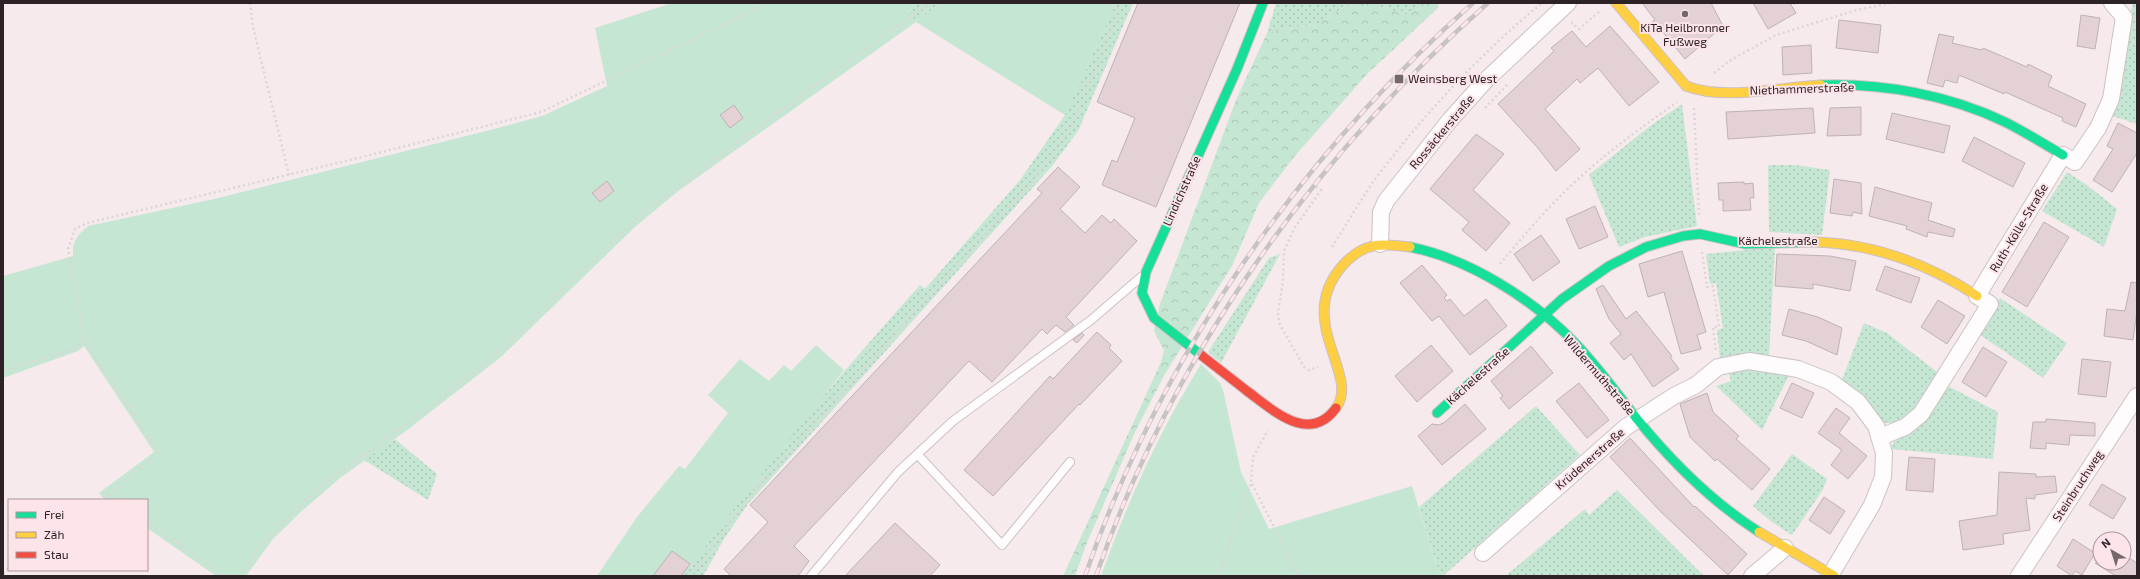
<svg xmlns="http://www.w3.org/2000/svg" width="2140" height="579" font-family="'Exo 2',sans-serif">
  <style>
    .grass { fill: url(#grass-dots) }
    .forest { fill: url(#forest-crowns) }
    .green { fill: #c6e6d4 }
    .building { fill: #e3d1d5; stroke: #beb2b4 }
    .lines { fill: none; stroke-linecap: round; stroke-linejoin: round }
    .lane-casing { stroke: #cdc1c3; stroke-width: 10 }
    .street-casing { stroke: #cdc1c3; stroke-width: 18 }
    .fast-casing { stroke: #cdc1c3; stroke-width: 11 }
    .slow-casing { stroke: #cdc1c3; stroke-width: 11 }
    .jam-casing { stroke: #cdc1c3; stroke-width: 11 }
    .path { stroke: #d9d6d6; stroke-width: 2.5; stroke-dasharray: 2 3; stroke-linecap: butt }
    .lane { stroke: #fefcfc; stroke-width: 8 }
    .street { stroke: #fefcfc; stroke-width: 16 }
    .fast { stroke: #16e098; stroke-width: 9 }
    .slow { stroke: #ffcf43; stroke-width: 9 }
    .jam { stroke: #f24e42; stroke-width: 9 }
    .rail-casing { stroke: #c7c3c3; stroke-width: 4.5 }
    .rail { stroke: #fde4e9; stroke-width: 3; stroke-dasharray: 9; stroke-linecap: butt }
    .poi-dot { fill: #74686b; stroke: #fde4e9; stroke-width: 1.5 }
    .labels { text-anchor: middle; stroke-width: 4; stroke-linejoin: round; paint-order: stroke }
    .poi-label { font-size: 12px; fill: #2d2225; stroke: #fde4e9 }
    .street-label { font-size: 12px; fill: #2d2225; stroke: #fde4e9 }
  </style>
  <defs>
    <pattern id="grass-dots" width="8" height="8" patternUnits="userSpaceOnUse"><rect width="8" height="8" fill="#c6e6d4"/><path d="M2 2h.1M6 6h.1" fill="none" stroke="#aac5b6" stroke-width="1.8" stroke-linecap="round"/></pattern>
    <pattern id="forest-crowns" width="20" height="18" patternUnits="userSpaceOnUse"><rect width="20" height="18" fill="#c6e6d4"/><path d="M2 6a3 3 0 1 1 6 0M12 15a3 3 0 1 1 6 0" fill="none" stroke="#aac5b6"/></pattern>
  </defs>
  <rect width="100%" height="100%" fill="#f7eaec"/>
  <g class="grass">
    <path d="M919,3H940L916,22L908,11Z"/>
    <path d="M1116,3H1133L1078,131L1053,165L748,504L724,539L703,576H684C756,474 837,378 920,285L925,289L1020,180L1065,115Z"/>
    <path d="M1276,3H1350L1317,25L1284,28L1267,33Z"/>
    <path d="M1370,3H1422L1420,8L1405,15Z"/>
    <path d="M2133,3H2137V124L2109,115Z"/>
    <path d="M1682,104L1697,226L1645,237L1619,247L1589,175L1650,126Z"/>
    <path d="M1768,165H1795L1830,170L1822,235L1769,232Z"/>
    <path d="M2067,172L2087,185L2117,209L2104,247L2042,211Z"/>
    <path d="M1775,247L1769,356L1752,355L1720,358L1717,330L1723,328L1716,283L1710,284L1706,254Z"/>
    <path d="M1280,254L1221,363L1208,352L1269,258Z"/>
    <path d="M2000,298L2067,343L2043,378L1976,332Z"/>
    <path d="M1864,323L1887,333L1937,372C1926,392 1908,438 1878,419C1866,411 1852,393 1841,382Z"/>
    <path d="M1751,367L1789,375L1762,430L1716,386L1731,381L1728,371Z"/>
    <path d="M1946,385L1998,412L1993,459L1891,449L1894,441L1911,433Z"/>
    <path d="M1536,406L1580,455L1443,576H1440L1419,507Z"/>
    <path d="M395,439L437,474L428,500L364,460Z"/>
    <path d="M1792,454L1827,479L1822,491L1792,535L1772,522L1753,506Z"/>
    <path d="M1617,490L1704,576H1509L1508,574L1585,509L1589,515Z"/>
  </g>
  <path class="forest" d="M1350,3L1374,4L1405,15L1420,8L1422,3H1437L1439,7L1368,73L1294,157L1259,203L1233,264L1165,374L1135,432L1086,545L1075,576H1063L1161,362L1164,350L1154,331L1160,304L1236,100L1267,33L1284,28L1317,25Z"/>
  <g class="green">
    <path d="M672,3H919L908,11L916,22L940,3H1116L1065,115L916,22L677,192L636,226L501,357L406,431L340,478L302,511L273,539L246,576H216L147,528V500H106L99,493L154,452L84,346L78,351L3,378V276L73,256C72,242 77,235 88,226L214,199L494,129L542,116L607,86L595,28Z"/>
    <path d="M816,345L844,370L709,541L684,576H597L637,517L679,466L685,469L728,413L708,395L740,359L769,381L784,365L791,371Z"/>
    <path d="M1201,364L1220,383L1223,390L1241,472L1269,529L1412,486L1440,576H1101C1127,503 1160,430 1201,364Z"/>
  </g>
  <g class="building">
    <path d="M1138,3H1240L1156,207L1102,185L1112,160L1117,162L1135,118L1097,102Z"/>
    <path d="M1642,3H1711L1723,26L1685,59L1662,31L1661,32L1652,22L1655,20Z"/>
    <path d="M1753,3H1790L1796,13L1768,29Z"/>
    <path d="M2081,15L2100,18L2095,49L2077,46Z"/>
    <path d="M1839,20L1881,25L1878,53L1836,48Z"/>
    <path d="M1610,26L1659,82L1629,106L1598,68L1580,83L1577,79L1545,109L1580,149L1556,171L1537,147L1498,104L1554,51L1551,48L1572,31L1586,47Z"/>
    <path d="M1939,34L1954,37L1952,43L1982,50L1983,48L2027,67L2028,64L2052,76L2048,86L2086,104L2076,127L2062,121L2063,118L2005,92L2004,94L1959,75L1957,83L1945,80L1943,87L1927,83Z"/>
    <path d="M1811,45L1812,73L1783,75L1782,47Z"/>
    <path d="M734,105L743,118L730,128L720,115Z"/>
    <path d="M1861,107V135L1827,136L1830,108Z"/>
    <path d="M1813,108L1815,133L1728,139L1726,112Z"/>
    <path d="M1892,113L1950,126L1944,153L1886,139Z"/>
    <path d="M2118,123L2137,133V153L2112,192L2093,180L2113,149L2107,146Z"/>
    <path d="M1476,134L1504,154L1473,190L1510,223L1486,251L1462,230L1469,222L1430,189Z"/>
    <path d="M1974,137L2025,163L2013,187L1962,161Z"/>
    <path d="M1058,167L1080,187L1060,209L1085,233L1102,215L1111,223L1114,219L1137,241L1066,317L1074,325L1065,332L1056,325L1047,334L1042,329L992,382L969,361L794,546L809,561L798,576H731L724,569L768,522L750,505L1042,193L1037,189Z"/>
    <path d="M1834,179L1861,183L1862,214L1853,212L1852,216L1830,213Z"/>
    <path d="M607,181L614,191L600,202L592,193Z"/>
    <path d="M1744,182V184L1753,183L1754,198H1750L1751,210L1723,211V200H1719L1718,183Z"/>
    <path d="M1875,187L1932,203L1928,220L1955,229L1953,237L1928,232L1927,237L1906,229L1907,226L1869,216Z"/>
    <path d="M1595,206L1608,237L1579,249L1566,219Z"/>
    <path d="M2044,222L2069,237L2027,307L2002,292Z"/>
    <path d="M1541,235L1560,262L1533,281L1514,254Z"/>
    <path d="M1682,251L1706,332L1697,335L1701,349L1681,354L1664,292L1648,297L1639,264Z"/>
    <path d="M1777,254L1830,256L1856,261L1850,291L1813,284V289L1775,286Z"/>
    <path d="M1422,265L1447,295L1444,298L1447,301L1450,299L1464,316L1486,299L1507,326L1470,355L1439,316L1432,321L1400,283Z"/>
    <path d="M1885,266L1920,278L1911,303L1876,290Z"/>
    <path d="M2131,282L2137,283V311L2133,340L2104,336L2107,309L2125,311Z"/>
    <path d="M1603,285L1626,319L1636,311L1672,356L1670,357L1679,369L1653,387L1631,354L1624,360L1610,343L1621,334L1609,319L1596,289Z"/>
    <path d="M1938,300L1965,316L1947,344L1921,327Z"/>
    <path d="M1789,309L1818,317L1842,328L1837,355L1806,341L1782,335Z"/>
    <path d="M1097,332L1111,345L1109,348L1122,361L1080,405L1079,404L993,496L964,470L1050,376L1053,379Z"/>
    <path d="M1082,333L1084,335L1077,343L1073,340Z"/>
    <path d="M1431,345L1453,371L1417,402L1395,376Z"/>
    <path d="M1531,346L1553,373L1509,409L1500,398L1503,396L1491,381Z"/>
    <path d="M1983,347L2007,362L1986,397L1962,382Z"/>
    <path d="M2082,359L2111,362L2106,397L2078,394Z"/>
    <path d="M1579,383L1609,420L1587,438L1556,401Z"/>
    <path d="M1792,383L1814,393L1802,418L1780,408Z"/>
    <path d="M1707,393L1713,412L1739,436L1736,439L1770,469L1752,490L1717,459L1715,461L1690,437L1680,404Z"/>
    <path d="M1465,404L1486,429L1442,465L1418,436L1432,424L1439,425L1445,422Z"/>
    <path d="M1836,408L1850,418L1839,433L1867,456L1848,479L1831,465L1842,450L1818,433Z"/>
    <path d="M2046,419L2095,423V436L2070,435L2069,445L2046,443V449L2030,448L2033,422H2046Z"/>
    <path d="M1630,438L1694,507L1695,506L1747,554L1728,575L1659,510L1610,457Z"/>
    <path d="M1909,457L1935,459L1933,492L1906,490Z"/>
    <path d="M1999,472L2036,474V477L2055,476L2057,492L2035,495V499L2026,498L2030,530L2003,534L2004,544L1963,550L1959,521L1997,515Z"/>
    <path d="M2102,484L2126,498L2113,519L2089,505Z"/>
    <path d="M1824,497L1845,511L1830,534L1809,520Z"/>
    <path d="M895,523L940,565L930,576H845Z"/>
    <path d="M2073,539L2095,553L2082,575L2075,571L2072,576L2057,566Z"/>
    <path d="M672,551L690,564L681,576H653Z"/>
    <path d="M2124,555L2137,563V576H2116L2095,563H2124Z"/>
  </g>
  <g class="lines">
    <defs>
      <g id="lane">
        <path d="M918,455L1002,545L1070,462"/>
        <path d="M811,576L898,472L953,421L1091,320L1141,277"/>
      </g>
      <g id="street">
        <path d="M1380,244L1381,212L1386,201L1450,120L1485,81L1568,3"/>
        <path d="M1880,437L1905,427L1921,414L1990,304L1977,296L2063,155L2075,162L2098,128L2111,99L2124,17L2112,3"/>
        <path d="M1483,553L1626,427L1674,396L1696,385L1718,367L1749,361L1798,369L1831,382L1858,402L1876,426L1884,453L1883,477L1872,505L1831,574"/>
        <path d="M1752,576L1785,548"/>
        <path d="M2019,576L2137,396"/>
      </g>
      <g id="fast">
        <path d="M1821,85C1883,83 1949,95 2005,122C2025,132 2044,144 2063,155"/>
        <path d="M1410,247C1470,259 1534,300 1576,344C1598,367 1617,393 1637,419C1672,462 1712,502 1759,532"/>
        <path d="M1201,355L1154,318L1142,293L1146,272L1237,69L1263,3"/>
        <path d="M1437,413L1562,299L1609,266L1646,247L1683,236L1700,234L1745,244L1816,242"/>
      </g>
      <g id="slow">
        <path d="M1616,3L1686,86C1725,101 1779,87 1821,85"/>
        <path d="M1816,242C1874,244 1928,264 1977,296"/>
        <path d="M1336,408C1361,374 1293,321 1343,265C1364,242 1381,243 1410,247"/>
        <path d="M1759,532L1834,576"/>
      </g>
      <path id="jam" d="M1201,355C1216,367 1232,379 1247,391C1273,410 1309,445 1336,408"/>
    </defs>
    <use href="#lane" class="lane-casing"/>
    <use href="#street" class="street-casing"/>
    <use href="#fast" class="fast-casing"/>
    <use href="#slow" class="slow-casing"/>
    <use href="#jam" class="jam-casing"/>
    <g class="path">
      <path d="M250,3L253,27L289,175"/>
      <path d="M1794,3L1795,5"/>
      <path d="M1418,4V3"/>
      <path d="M1571,24L1572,23L1579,29L1600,11"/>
      <path d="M1714,73L1729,61L1776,35L1857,10L1891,3"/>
      <path d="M1485,108L1508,84"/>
      <path d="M1694,108L1699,215"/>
      <path d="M1316,187L1321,190L1294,229L1284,251L1283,281L1278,312L1279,323L1304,367L1309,370L1318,367"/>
      <path d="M1332,247C1347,224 1360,200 1376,178C1423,115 1482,52 1542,3"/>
      <path d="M1702,252L1707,287L1713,286L1719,327H1713L1716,352"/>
      <path d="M1500,264C1524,235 1548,207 1576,181C1607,152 1642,127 1677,102"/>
      <path d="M84,339L159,453L105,495"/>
      <path d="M3,371L76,348L84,339V334L68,249L75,229L87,223L350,160L541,112L768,3"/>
      <path d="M1252,484L1299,576"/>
      <path d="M98,500L105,495L115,500"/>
      <path d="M147,522L224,576"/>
      <path d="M3,573L9,568"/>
      <path d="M240,576L264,542L318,488L428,409L521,333L557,295L640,215L785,107L930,3"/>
      <path d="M693,576L729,523L756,489L1035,178L1073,122L1121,3"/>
      <path d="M1218,576L1251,483L1253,457L1268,430"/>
    </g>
    <use href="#lane" class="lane"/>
    <use href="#street" class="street"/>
    <use href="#fast" class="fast"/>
    <use href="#slow" class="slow"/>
    <use href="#jam" class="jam"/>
    <defs>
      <g id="rail">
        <path d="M1085,576C1161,356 1299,157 1473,3"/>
        <path d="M1096,576C1173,354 1313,158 1488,3"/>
      </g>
    </defs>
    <use href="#rail" class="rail-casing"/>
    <use href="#rail" class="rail"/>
  </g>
  <g class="poi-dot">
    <circle cx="1685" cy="14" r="4"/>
    <rect x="1394" y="74" width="10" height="10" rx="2"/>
  </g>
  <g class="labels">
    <g class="poi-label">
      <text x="1685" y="32">KiTa Heilbronner<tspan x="1685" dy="14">Fußweg</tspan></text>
      <text x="1408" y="83" text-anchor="start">Weinsberg West</text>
    </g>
    <g class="street-label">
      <text transform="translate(1802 89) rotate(-2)" y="4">Niethammerstraße</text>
      <text transform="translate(1442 132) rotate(-50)" y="4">Rossäckerstraße</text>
      <text transform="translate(1182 191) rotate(-66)" y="4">Lindichstraße</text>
      <text transform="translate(2019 228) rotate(-59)" y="4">Ruth-Kölle-Straße</text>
      <text x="1778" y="245">Kächelestraße</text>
      <text transform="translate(1599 375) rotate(49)" y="4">Wildermuthstraße</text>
      <text transform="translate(1478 376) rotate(-42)" y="4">Kächelestraße</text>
      <text transform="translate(1590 459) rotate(-41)" y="4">Krüdenerstraße</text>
      <text transform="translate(2078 486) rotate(-57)" y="4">Steinbruchweg</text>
    </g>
  </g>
  <rect width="2140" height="579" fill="none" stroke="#2d2225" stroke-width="8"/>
  <rect x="8" y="499" width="140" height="72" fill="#fde4e9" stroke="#aa969b"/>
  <rect x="16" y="512" width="20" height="6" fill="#16e098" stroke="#aa969b"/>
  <text x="44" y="519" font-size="12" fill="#2d2225">Frei</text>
  <rect x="16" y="532" width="20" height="6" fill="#ffcf43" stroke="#aa969b"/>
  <text x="44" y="539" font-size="12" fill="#2d2225">Zäh</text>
  <rect x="16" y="552" width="20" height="6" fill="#f24e42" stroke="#aa969b"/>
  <text x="44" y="559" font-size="12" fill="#2d2225">Stau</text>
  <g transform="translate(2112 551) rotate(321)"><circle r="19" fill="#fde4e9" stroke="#aa969b"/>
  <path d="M0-3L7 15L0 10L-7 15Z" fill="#74686b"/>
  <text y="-6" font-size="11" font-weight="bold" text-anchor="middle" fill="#2d2225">N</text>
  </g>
</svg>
